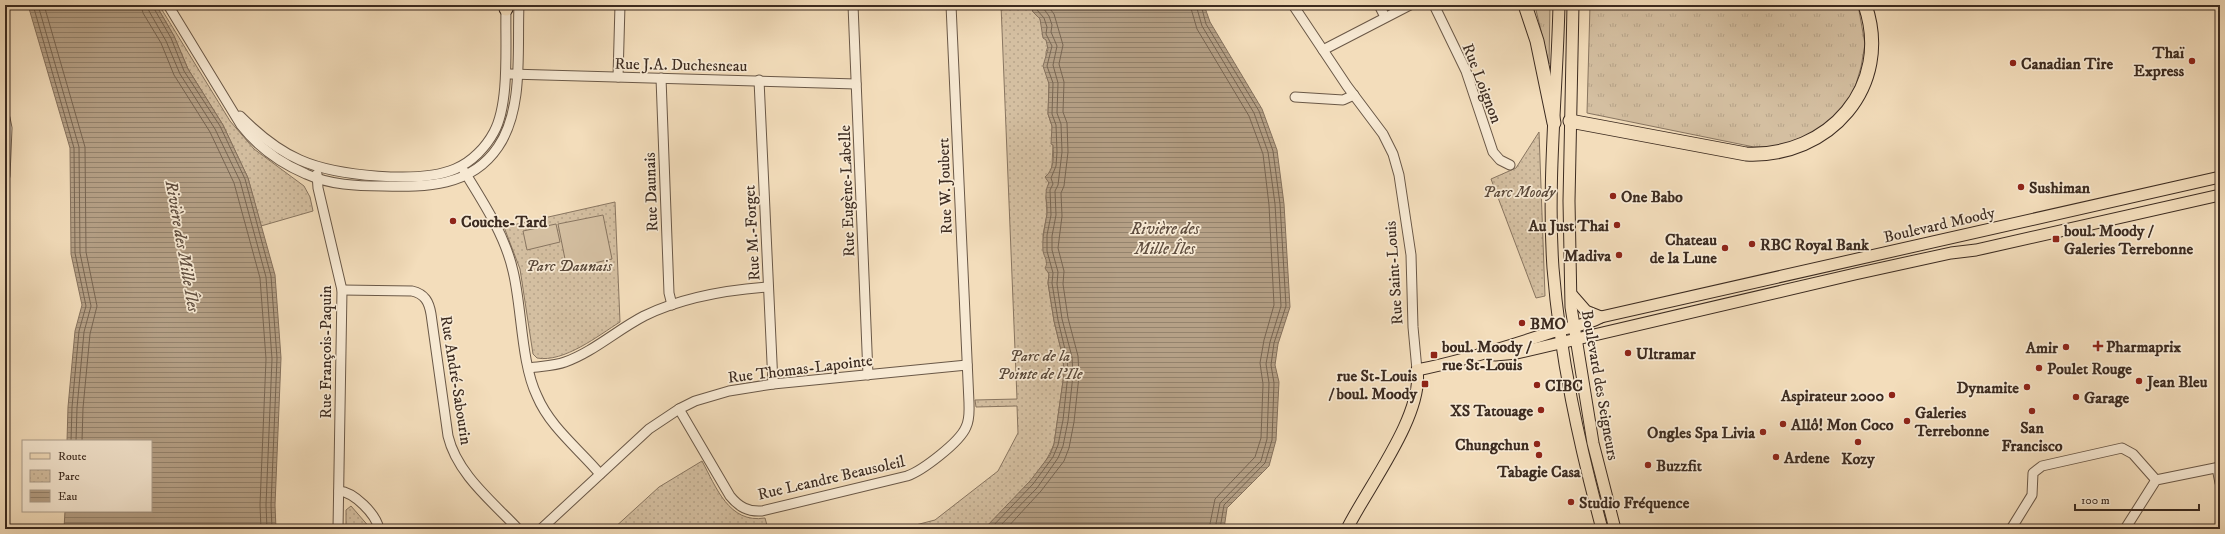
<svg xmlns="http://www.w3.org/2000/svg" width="2225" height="534" font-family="'IM FELL DW Pica',serif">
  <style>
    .grass { fill: url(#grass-tufts); stroke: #887560 }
    .park { fill: url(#park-dots); stroke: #887560 }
    .garden { fill: #d4bfa1; stroke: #887560 }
    .water { fill: url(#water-rules); stroke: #85715d }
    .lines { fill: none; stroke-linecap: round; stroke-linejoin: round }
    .shore { stroke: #786653; stroke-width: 1 }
    .minor-casing { stroke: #6a5847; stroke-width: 11 }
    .major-casing { stroke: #3c2b20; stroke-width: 13 }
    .highway-casing { stroke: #3c2b20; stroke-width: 15 }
    .minor { stroke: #f7e9d3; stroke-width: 9 }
    .major { stroke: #f3ddbb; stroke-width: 11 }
    .highway { stroke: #f3ddbb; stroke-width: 13 }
    .poi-dot { fill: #8f2418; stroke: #f7e9d3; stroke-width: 1.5 }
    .labels { text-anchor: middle; stroke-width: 3.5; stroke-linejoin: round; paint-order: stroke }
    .poi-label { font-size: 16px; font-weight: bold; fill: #3c2b20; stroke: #f7e9d3; text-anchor: start }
    .street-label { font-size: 16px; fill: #3c2b20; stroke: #f7e9d3 }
    .park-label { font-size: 16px; font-style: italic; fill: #5a493a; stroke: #f7e9d3 }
    .water-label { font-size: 17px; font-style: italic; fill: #604e3f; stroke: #f7e9d3 }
  </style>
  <defs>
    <pattern id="grass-tufts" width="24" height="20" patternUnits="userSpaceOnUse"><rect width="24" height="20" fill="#d4bfa1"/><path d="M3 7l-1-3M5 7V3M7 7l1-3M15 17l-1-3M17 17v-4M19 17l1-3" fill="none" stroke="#b7a48a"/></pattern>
    <pattern id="park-dots" width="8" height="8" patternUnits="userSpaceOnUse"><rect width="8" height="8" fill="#d4bfa1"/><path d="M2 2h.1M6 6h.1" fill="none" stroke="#b7a48a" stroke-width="1.8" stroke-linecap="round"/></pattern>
    <pattern id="water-rules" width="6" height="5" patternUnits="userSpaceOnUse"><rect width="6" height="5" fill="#b5a086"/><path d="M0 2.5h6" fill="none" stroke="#94836d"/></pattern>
  </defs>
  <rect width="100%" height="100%" fill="#f3ddbb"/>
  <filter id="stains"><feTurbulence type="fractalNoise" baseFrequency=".005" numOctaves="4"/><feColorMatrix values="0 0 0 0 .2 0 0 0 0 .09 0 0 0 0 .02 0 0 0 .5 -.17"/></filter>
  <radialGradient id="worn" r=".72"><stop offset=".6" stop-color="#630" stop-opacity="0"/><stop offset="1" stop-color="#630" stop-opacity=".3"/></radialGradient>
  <g class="grass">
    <path d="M1533,5H1550L1549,64L1536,10Z"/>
    <path d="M1590,5H1858L1865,44L1861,67L1854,91L1839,113L1821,129L1779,147H1754L1587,113Z"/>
  </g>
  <g class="park">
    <path d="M156,5H159L230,121L254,149L304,186L310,197L313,211L261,226L248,178L223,125L188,69L174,36Z"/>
    <path d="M1001,5H1031L1033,12L1040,19L1048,46L1046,52L1049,84L1048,114L1052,126L1053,145L1052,165L1046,197L1047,214L1043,235L1044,253L1047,258L1049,274L1048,283L1054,321L1063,358L1064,374L1054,444C1041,477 1010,504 984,529H900L935,520L998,471L1018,433L1017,406L976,407L975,400L1017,399Z"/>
    <path d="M1539,132L1545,296L1536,298L1491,179L1516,168Z"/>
    <path d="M615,202L620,322C599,335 564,363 537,358L533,354L520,269L504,227Z"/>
    <path d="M702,461C716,487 729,524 765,518L768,529H613L659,487Z"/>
    <path d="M351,506L371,529H346V510Z"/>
  </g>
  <g class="garden">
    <path d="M603,215L612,259L567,269L558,224Z"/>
    <path d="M556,224L560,242L527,250L523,231Z"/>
  </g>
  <g class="water">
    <path d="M28,5H156L174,36L188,69L223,125L248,178L275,275L281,358L275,505L276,529H64L65,511H151V441H67L68,407L75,331L82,305L71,254L70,148Z"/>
    <path d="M1031,5H1204L1210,22L1262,109L1277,150L1284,204L1290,307L1278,344L1275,365L1279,382L1276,440L1269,466L1227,508L1224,529H984L1030,481L1050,455L1054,444L1064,374L1063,358L1054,321L1048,283L1049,274L1045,268C1049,262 1044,257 1043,251C1042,238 1045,226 1047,214C1048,203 1043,193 1049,183L1045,177C1054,170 1054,157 1053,145L1051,144L1052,126L1048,114L1049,84L1043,66L1048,49L1046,40L1043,38L1040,19L1033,12Z"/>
  </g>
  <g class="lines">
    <g class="shore">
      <path d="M33,5L74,148L75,253L86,306L79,331L72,407L71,441"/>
      <path d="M38,5L79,147L80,253L91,306L84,332L77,408L76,441"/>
      <path d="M44,5L85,147L86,252L97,306L90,334L83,408L82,441"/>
      <path d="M141,5L143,13L161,43L174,75L210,132L234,183L260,278L266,359L260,505L261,529"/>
      <path d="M147,5L149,11L166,41L180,74L215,129L240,181L266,277L272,359L266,505L267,529"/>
      <path d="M152,5L171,38L184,71L220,126L245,179L271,276L277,358L271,505L272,529"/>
      <path d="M1190,5L1197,29L1249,116L1263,154L1269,205L1274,305L1264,340L1260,363L1263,384L1261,438L1255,457L1215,499L1209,529"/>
      <path d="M1196,5L1202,26L1254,113L1268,152L1275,204L1281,306L1270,342L1266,364L1269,383L1267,439L1261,461L1220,503L1215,529"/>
      <path d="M1201,5L1206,24L1259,111L1273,151L1280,204L1286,306L1274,343L1271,365L1274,383L1272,440L1265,463L1224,505L1220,529"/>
      <path d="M990,529L1033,484L1053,457L1058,445L1063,420L1068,374L1067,358L1058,320L1052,283L1053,273L1047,251V235L1051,215L1050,190L1053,184L1051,178L1056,166L1057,152L1056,125L1052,114L1053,83L1047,66L1052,46L1046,34L1047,27L1044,18L1037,10L1036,5"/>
      <path d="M997,529L1037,488L1058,458L1063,446L1068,421L1073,375L1072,357L1062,319L1057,284L1058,272L1052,250V236L1056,215L1055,191L1058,185L1062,152L1061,124L1057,113L1058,83L1053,65L1057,46L1051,32L1052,25L1049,16L1041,5"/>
      <path d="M1006,529L1041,491L1064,461L1069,448L1074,422L1079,376L1078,356L1068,318L1063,284L1064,271L1058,248L1062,216L1061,193L1064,186L1068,152L1067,123L1063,112L1064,82L1059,64L1063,45L1054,14L1047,5"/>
    </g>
    <defs>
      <g id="minor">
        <path d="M168,5L241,125C258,147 280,163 306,174C330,185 357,186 383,186C426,187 471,187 498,147C524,109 517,50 519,5"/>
        <path d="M853,5L868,375"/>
        <path d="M1293,5L1347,86L1383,134L1393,154L1399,175L1411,255L1413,327L1417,370"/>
        <path d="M1379,5L1385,17"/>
        <path d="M1434,5L1466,71L1493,152L1500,160L1510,165"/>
        <path d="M1323,50L1410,5"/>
        <path d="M510,74L856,84"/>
        <path d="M618,77L620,5"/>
        <path d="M661,78L669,293L672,305"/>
        <path d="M759,80L773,384"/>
        <path d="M1295,97L1343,100L1354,95"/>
        <path d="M240,116C258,134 277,150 300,160C336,176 420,184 455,169C472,162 486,147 494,132C510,103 505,43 506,9"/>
        <path d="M5,118L7,128L5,176"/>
        <path d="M464,171C483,202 505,235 513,271C522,308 521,363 537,396C550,427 579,449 600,474"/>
        <path d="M317,174L318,188L342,290L338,529"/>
        <path d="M342,290L412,291C425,294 429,302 431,314L448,436C457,474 493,502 518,529"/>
        <path d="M529,368C541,366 554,366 565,362C593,352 617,330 644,316C683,297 726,290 768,287"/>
        <path d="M679,409L730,496C739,507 748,512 762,511L907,476C922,471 960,442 966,427C970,419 969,411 969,403L951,5"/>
        <path d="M2217,468L2220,483"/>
        <path d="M339,491C354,492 376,514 379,529"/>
        <path d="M541,529L649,429L679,409L695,401L729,391L773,384L967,365"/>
        <path d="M2011,529L2032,495L2033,473L2042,466L2122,448L2133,454L2156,480"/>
        <path d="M2125,529L2156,480L2220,467"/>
      </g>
      <g id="major">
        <path d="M1559,5C1557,92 1547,181 1553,268C1560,357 1579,443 1602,529"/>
        <path d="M1573,5L1569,201L1571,307L1593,443L1615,529"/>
        <path d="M1572,295L1586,311L1601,317"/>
        <path d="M1495,355L1517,353L1855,274L1951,253L1976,250L2220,195"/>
        <path d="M1347,529C1367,488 1424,415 1417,370C1463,361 1507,347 1552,332C1569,327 1585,326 1601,317L2220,177"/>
      </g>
      <g id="highway">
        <path d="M1525,5L1537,41L1554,123"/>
        <path d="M506,9V5"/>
        <path d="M1570,121L1746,154C1829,158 1893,86 1865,5"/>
      </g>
    </defs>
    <use href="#minor" class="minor-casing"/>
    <use href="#major" class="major-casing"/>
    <use href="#highway" class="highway-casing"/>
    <use href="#minor" class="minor"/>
    <use href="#major" class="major"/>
    <use href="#highway" class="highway"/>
  </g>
  <g class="poi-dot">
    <circle cx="2192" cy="61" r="4"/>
    <circle cx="2013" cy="63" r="4"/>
    <circle cx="2021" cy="187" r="4"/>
    <circle cx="1613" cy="196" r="4"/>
    <circle cx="453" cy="221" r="4"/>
    <circle cx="1617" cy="225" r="4"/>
    <rect x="2052" y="235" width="8" height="8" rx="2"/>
    <circle cx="1752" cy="244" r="4"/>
    <circle cx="1725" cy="248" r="4"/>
    <circle cx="1619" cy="255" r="4"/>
    <circle cx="1522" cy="323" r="4"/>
    <path d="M2096 340h4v4h4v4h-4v4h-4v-4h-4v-4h4z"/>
    <circle cx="2066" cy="347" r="4"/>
    <circle cx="1628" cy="353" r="4"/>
    <rect x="1430" y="351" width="8" height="8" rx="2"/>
    <circle cx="2039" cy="368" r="4"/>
    <circle cx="2139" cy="381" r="4"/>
    <rect x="1421" y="380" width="8" height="8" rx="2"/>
    <circle cx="1537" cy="385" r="4"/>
    <circle cx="2027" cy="387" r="4"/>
    <circle cx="1892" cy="395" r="4"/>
    <circle cx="2076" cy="397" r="4"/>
    <circle cx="1541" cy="410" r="4"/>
    <circle cx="2032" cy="411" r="4"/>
    <circle cx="1907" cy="421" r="4"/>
    <circle cx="1783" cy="424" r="4"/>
    <circle cx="1763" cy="432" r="4"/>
    <circle cx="1858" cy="442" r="4"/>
    <circle cx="1537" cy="444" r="4"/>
    <circle cx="1539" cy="455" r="4"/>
    <circle cx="1776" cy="457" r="4"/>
    <circle cx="1648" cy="465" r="4"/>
    <circle cx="1571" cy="502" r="4"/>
  </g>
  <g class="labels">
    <g class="poi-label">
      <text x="2184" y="58" text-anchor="end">Thaï<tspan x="2184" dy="18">Express</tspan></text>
      <text x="2021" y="69">Canadian Tire</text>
      <text x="2029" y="193">Sushiman</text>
      <text x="1621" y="202">One Babo</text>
      <text x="461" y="227">Couche-Tard</text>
      <text x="1609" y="231" text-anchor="end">Au Just Thai</text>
      <text x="2064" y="236">boul. Moody /<tspan x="2064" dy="18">Galeries Terrebonne</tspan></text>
      <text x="1717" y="245" text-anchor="end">Chateau<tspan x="1717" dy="18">de la Lune</tspan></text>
      <text x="1760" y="250">RBC Royal Bank</text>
      <text x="1611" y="261" text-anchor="end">Madiva</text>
      <text x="1530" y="329">BMO</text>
      <text x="1442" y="352">boul. Moody /<tspan x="1442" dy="18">rue St-Louis</tspan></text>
      <text x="2106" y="352">Pharmaprix</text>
      <text x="2058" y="353" text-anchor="end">Amir</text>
      <text x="1636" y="359">Ultramar</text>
      <text x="2047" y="374">Poulet Rouge</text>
      <text x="1417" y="381" text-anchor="end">rue St-Louis<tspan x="1417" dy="18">/ boul. Moody</tspan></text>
      <text x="2147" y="387">Jean Bleu</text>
      <text x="1545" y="391">CIBC</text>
      <text x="2019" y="393" text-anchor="end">Dynamite</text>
      <text x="1884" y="401" text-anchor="end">Aspirateur 2000</text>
      <text x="2084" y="403">Garage</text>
      <text x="1533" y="416" text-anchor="end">XS Tatouage</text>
      <text x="1915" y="418">Galeries<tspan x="1915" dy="18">Terrebonne</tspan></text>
      <text x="1791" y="430">Allô! Mon Coco</text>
      <text x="2032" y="433" text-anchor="middle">San<tspan x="2032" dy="18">Francisco</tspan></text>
      <text x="1755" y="438" text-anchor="end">Ongles Spa Livia</text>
      <text x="1529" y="450" text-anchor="end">Chungchun</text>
      <text x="1784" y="463">Ardene</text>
      <text x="1858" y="464" text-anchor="middle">Kozy</text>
      <text x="1656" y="471">Buzzfit</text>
      <text x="1539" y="477" text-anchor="middle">Tabagie Casa</text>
      <text x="1579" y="508">Studio Fréquence</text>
    </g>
    <g class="street-label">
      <text transform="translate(681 64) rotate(1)" y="6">Rue J.A. Duchesneau</text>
      <text transform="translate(1483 83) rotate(69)" y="6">Rue Loignon</text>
      <text transform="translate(944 186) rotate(-92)" y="6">Rue W. Joubert</text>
      <text transform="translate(846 191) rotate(-92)" y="6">Rue Eugène-Labelle</text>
      <text transform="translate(650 192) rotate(-92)" y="6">Rue Daunais</text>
      <text transform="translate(1939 224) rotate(-13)" y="6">Boulevard Moody</text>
      <text transform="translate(751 233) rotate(-93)" y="6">Rue M.-Forget</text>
      <text transform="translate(1393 273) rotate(-94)" y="6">Rue Saint-Louis</text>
      <text transform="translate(325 352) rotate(-90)" y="6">Rue François-Paquin</text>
      <text transform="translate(800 368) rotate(-7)" y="6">Rue Thomas-Lapointe</text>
      <text transform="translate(457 380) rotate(81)" y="6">Rue André-Sabourin</text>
      <text transform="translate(1601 385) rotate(80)" y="6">Boulevard des Seigneurs</text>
      <text transform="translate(831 477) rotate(-13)" y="6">Rue Leandre Beausoleil</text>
    </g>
    <g class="park-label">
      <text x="1519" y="197">Parc Moody</text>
      <text x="569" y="271">Parc Daunais</text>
      <text x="1040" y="361">Parc de la<tspan x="1040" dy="18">Pointe de l'Ile</tspan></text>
    </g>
    <g class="water-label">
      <text x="1165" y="234">Rivière des<tspan x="1165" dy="20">Mille Îles</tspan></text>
      <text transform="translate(183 246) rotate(80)" y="6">Rivière des Mille Îles</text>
    </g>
  </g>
  <rect width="2225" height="534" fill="none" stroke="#f3ddbb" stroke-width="20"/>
  <rect x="6" y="6" width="2213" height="522" fill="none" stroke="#3c2b20" stroke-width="2"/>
  <rect x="10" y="10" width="2205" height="514" fill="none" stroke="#3c2b20"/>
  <rect x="22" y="440" width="130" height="72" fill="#f7e9d3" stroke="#ac9d8b"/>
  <rect x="30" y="453" width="20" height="6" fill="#f3ddbb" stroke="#ac9d8b"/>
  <text x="58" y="460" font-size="12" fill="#3c2b20">Route</text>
  <rect x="30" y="470" width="20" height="12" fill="url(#park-dots)" stroke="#ac9d8b"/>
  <text x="58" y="480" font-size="12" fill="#3c2b20">Parc</text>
  <rect x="30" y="490" width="20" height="12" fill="url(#water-rules)" stroke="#ac9d8b"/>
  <text x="58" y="500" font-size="12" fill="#3c2b20">Eau</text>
  <path d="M2075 504v6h124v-6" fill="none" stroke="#3c2b20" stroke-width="2"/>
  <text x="2081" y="504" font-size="12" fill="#3c2b20" stroke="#f7e9d3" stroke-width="3" paint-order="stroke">100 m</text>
  <rect width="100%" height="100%" filter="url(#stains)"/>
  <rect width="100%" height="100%" fill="url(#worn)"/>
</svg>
